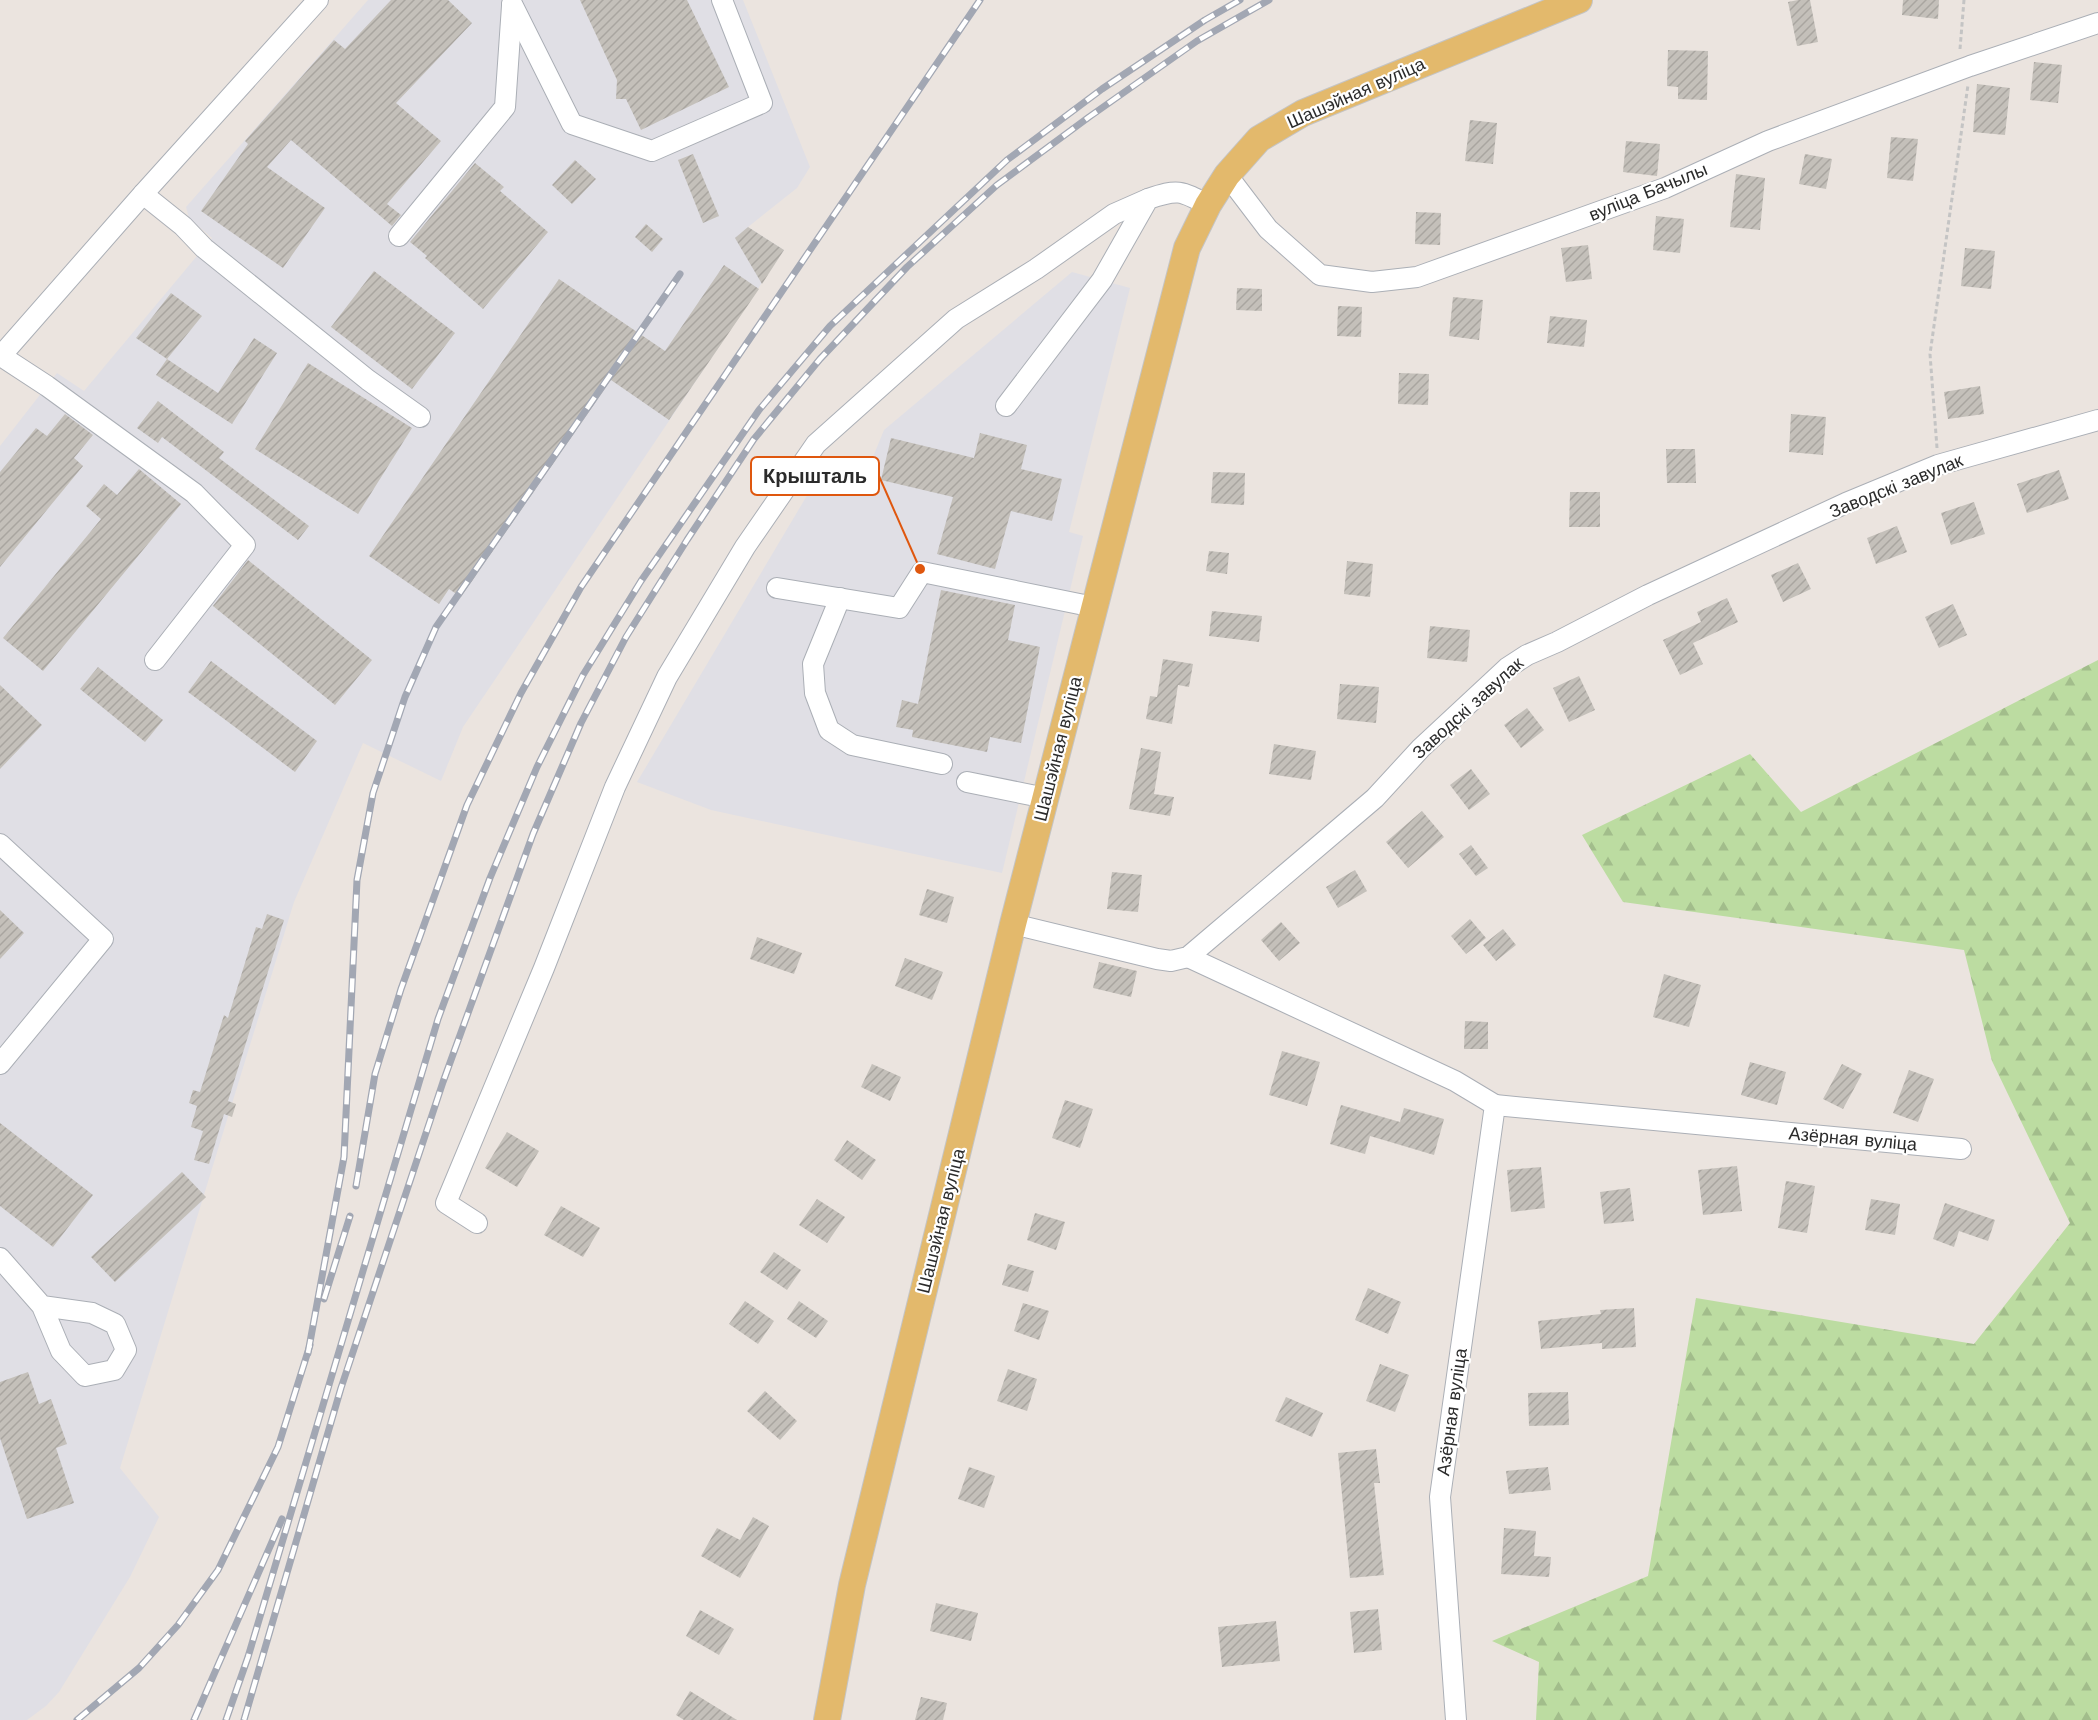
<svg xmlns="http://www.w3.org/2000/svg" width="2098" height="1720" font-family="'Work Sans',sans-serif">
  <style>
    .industrial { fill: #e0dfe5 }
    .forest { fill: url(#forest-firs) }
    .building { fill: url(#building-hatch) }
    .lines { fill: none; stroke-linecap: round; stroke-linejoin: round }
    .minor-casing { stroke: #abafb6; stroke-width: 22 }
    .major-casing { stroke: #c4c4c4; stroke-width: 28 }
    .path { stroke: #c4c4c4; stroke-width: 3; stroke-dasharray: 4.5 3; stroke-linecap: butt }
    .minor { stroke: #fff; stroke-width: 20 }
    .major { stroke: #e3b96c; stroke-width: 26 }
    .rail-casing { stroke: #a2a7b3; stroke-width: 7 }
    .rail { stroke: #fff; stroke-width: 4.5; stroke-dasharray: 14; stroke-linecap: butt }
    .labels { text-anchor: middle; stroke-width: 4.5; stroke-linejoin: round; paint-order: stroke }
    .street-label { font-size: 18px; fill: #2b2b2b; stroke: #fff }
    .leader { fill: none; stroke: #df570e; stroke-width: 2 }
    .callout-dot { fill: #df570e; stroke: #fff; stroke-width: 2 }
    .callout { fill: #fff; stroke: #df570e; stroke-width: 2 }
    .callout-label { font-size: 20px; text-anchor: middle; font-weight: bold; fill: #2b2b2b }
  </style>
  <defs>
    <pattern id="forest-firs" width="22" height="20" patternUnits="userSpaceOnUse" patternTransform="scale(1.5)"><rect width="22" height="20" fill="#bcdca1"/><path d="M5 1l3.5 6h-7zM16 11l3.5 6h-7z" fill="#a2bd8b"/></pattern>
    <pattern id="building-hatch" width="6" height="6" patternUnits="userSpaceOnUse" patternTransform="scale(1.5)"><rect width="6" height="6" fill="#c4c0ba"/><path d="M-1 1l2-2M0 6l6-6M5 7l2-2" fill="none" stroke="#a9a5a0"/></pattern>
  </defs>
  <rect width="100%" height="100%" fill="#ebe4df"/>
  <g class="industrial">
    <path d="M368,0H743L810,167L797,188L748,227L784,250L463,727L441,781L363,743L294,902L120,1468L159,1517L130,1577L59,1692L46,1706L27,1720H0V446L57,373L84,391L212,238L189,218L186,207Z"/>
    <path d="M1072,272L1130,288L1069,532L1083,536L1002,873L711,810L637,782L815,482L864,479L884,430Z"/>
  </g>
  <path class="forest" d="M2098,660V1720H1536L1539,1662L1492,1641L1648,1576L1696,1298L1974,1344L2070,1223L1992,1061L1964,950L1623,902L1582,835L1750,754L1801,812Z"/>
  <g class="building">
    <path d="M391,0H448L472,23L396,103L441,141L387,204L401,215L392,226L291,140L267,167L325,208L283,268L201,211L248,144L245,141L334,40L345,49Z"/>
    <path d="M580,0H687L729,87L641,130L626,99H616L617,80Z"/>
    <path d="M1798,0H1810L1818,42L1797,46L1788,2Z"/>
    <path d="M1903,0H1939L1938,19L1902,15Z"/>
    <path d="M1668,50L1708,51L1707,100L1678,99V87L1667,86Z"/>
    <path d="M2034,62L2062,65L2058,103L2030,100Z"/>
    <path d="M1977,84L2010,88L2005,135L1973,132Z"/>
    <path d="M1470,120L1497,123L1493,164L1465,161Z"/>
    <path d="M1891,137L1918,139L1913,181L1887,178Z"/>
    <path d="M1626,141L1660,144L1657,176L1623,172Z"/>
    <path d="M693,154L719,216L703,223L678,160Z"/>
    <path d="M1805,154L1832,159L1826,189L1799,184Z"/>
    <path d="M575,160L596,179L572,204L552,185Z"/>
    <path d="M475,163L504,187L500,191L548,232L483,309L425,258L427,256L410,242Z"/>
    <path d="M1736,174L1765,178L1760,230L1730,227Z"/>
    <path d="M1416,212L1441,213L1440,245L1415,244Z"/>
    <path d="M1656,216L1684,219L1680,253L1653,250Z"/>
    <path d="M646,224L663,239L652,252L635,237Z"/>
    <path d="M748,227L784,250L762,284L735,238Z"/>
    <path d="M1588,245L1592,279L1566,282L1561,248Z"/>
    <path d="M1965,248L1995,251L1991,289L1961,286Z"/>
    <path d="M724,265L759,289L669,420L611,380L461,597L449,589L439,604L369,556L559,279L665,351Z"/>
    <path d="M374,271L455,333L412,389L331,327Z"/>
    <path d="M1237,288L1262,289V311L1236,310Z"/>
    <path d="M171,293L202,316L167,359L136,338Z"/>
    <path d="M1453,297L1483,300L1479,340L1449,336Z"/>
    <path d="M1338,306L1362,307L1361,337L1337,336Z"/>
    <path d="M1550,316L1587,320L1584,347L1547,343Z"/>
    <path d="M254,338L277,353L232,424L156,375L167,359L218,393Z"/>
    <path d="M308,363L412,428L358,514L255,449Z"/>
    <path d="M1399,373L1429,374L1428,405L1398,404Z"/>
    <path d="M1980,386L1984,414L1948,419L1944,392Z"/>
    <path d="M158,401L224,452L219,458L309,526L298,540L162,437L158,443L137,428Z"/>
    <path d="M65,414L93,435L74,458L83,466L0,567V472L36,428L47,436Z"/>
    <path d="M1791,414L1826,417L1823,455L1789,452Z"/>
    <path d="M980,433L1027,445L1021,469L1062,479L1052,521L1011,511L995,569L937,554L953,497L881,480L891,438L974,458Z"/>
    <path d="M1666,449H1695L1696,483H1667Z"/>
    <path d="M139,469L181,504L43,671L3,638L101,519L86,506L104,484L117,495Z"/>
    <path d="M2059,470L2069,499L2027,513L2017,484Z"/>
    <path d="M1213,472L1245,473L1244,505L1211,503Z"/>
    <path d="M1570,492H1600V527H1569Z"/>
    <path d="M1974,502L1985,534L1951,545L1941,513Z"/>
    <path d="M1897,526L1907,552L1876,564L1867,538Z"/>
    <path d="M1209,551L1229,553L1227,574L1206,571Z"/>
    <path d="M248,560L372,660L335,705L213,606Z"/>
    <path d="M1347,561L1373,564L1370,597L1344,594Z"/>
    <path d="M1798,563L1811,589L1783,602L1771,575Z"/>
    <path d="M941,590L1015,605L1008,640L1040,647L1021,743L990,737L987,752L912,737L913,730L896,727L902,700L918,704Z"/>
    <path d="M1727,598L1738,622L1693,643L1703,664L1680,675L1663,640L1701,622L1697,612Z"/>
    <path d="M1953,604L1967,635L1939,648L1925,617Z"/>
    <path d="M1212,611L1262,616L1259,642L1209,636Z"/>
    <path d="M1430,626L1470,630L1467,662L1427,658Z"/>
    <path d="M1163,659L1193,664L1189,687L1178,685L1172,724L1146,719L1150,696L1157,697Z"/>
    <path d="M211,661L317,741L295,772L188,692Z"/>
    <path d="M98,667L163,720L145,742L80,689Z"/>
    <path d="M1579,676L1595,710L1569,722L1553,688Z"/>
    <path d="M1340,684L1379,687L1376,723L1337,719Z"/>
    <path d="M0,685L42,725L0,769Z"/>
    <path d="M1527,708L1544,730L1521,748L1504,725Z"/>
    <path d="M1274,744L1316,751L1311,780L1269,774Z"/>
    <path d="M1141,748L1161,752L1154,794L1174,797L1170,816L1129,809Z"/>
    <path d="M1471,769L1490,794L1469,810L1450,785Z"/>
    <path d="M1422,811L1444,837L1408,868L1386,842Z"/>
    <path d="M1471,845L1488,868L1476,876L1459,854Z"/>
    <path d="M1355,870L1367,891L1338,908L1326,887Z"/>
    <path d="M1112,872L1142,875L1138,912L1107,909Z"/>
    <path d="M927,889L954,897L947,923L919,915Z"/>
    <path d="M0,910L24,933L0,959Z"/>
    <path d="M267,914L284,920L228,1101L236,1104L232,1117L224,1114L209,1164L194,1160L203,1131L191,1127L197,1106L189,1103L193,1090L200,1092L224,1015L228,1018L256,927L262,929Z"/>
    <path d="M1470,919L1486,938L1466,954L1451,936Z"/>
    <path d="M1281,922L1300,943L1279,961L1261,940Z"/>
    <path d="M1503,929L1516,945L1496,961L1483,945Z"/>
    <path d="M757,937L802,953L794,974L750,959Z"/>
    <path d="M905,958L943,972L932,1000L895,986Z"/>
    <path d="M1099,962L1137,971L1131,997L1093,988Z"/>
    <path d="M1664,974L1701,985L1689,1027L1653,1017Z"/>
    <path d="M1465,1021L1488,1022V1049H1464Z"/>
    <path d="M1282,1051L1320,1062L1307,1106L1269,1095Z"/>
    <path d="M1750,1062L1786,1072L1777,1105L1741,1095Z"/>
    <path d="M872,1064L901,1077L890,1101L861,1087Z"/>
    <path d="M1842,1064L1862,1074L1843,1109L1823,1099Z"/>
    <path d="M1909,1070L1934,1079L1918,1122L1893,1113Z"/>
    <path d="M1065,1100L1093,1109L1080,1148L1052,1138Z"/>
    <path d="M1341,1105L1400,1122L1404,1108L1444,1119L1434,1155L1370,1136L1365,1154L1330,1144Z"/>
    <path d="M0,1123L93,1195L53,1247L0,1206Z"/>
    <path d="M507,1132L539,1151L517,1187L485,1168Z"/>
    <path d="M847,1140L876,1160L862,1180L834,1160Z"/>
    <path d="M1737,1166L1742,1211L1703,1215L1698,1170Z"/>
    <path d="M1541,1167L1545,1208L1511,1212L1507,1170Z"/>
    <path d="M182,1172L206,1197L115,1282L91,1257Z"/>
    <path d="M1786,1181L1815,1186L1807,1233L1778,1228Z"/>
    <path d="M1630,1188L1634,1221L1604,1224L1600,1192Z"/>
    <path d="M817,1199L845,1217L827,1243L799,1225Z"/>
    <path d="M1871,1199L1900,1204L1895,1235L1865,1230Z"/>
    <path d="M1945,1203L1995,1220L1988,1241L1959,1231L1954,1247L1933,1239Z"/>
    <path d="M561,1206L600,1228L583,1257L544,1235Z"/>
    <path d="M1035,1213L1065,1222L1056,1250L1027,1240Z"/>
    <path d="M774,1252L801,1270L787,1290L760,1272Z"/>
    <path d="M1008,1264L1034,1271L1028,1292L1002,1285Z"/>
    <path d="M1368,1288L1401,1302L1388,1334L1355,1320Z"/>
    <path d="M745,1301L774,1321L758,1344L729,1324Z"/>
    <path d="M799,1301L828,1321L816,1338L787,1319Z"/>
    <path d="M1023,1303L1049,1311L1039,1340L1014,1331Z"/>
    <path d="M1634,1308L1636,1347L1602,1349V1343L1541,1349L1538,1321L1601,1314L1600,1310Z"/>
    <path d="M1380,1364L1409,1375L1395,1412L1366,1401Z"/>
    <path d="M1008,1369L1037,1379L1027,1411L997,1401Z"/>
    <path d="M28,1372L39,1404L51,1399L67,1444L56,1448L74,1503L27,1519L0,1438V1382Z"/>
    <path d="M765,1391L797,1421L780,1440L747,1411Z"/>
    <path d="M1568,1392L1569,1425L1529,1426L1528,1393Z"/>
    <path d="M1286,1397L1323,1413L1312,1437L1275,1421Z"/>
    <path d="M1376,1449L1380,1483H1374L1384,1575L1350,1578L1338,1453Z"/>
    <path d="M969,1467L995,1476L984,1508L958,1499Z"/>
    <path d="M1548,1467L1551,1490L1509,1494L1506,1471Z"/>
    <path d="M753,1517L769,1526L740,1578L701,1556L717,1528L740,1540Z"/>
    <path d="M1504,1528L1536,1531L1534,1556L1551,1557L1549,1577L1501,1574Z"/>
    <path d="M936,1603L978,1613L971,1641L930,1631Z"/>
    <path d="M1378,1609L1382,1650L1354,1653L1350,1612Z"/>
    <path d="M700,1610L734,1629L719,1655L686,1636Z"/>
    <path d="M1276,1621L1280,1661L1222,1667L1218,1627Z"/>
    <path d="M690,1691L737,1720H684L676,1715Z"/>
    <path d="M921,1697L947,1703L943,1720H915Z"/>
  </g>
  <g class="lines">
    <defs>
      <g id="minor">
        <path d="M512,4L572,124L652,151L762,103L722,0"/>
        <path d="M1227,175L1268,229L1320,275L1372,282L1417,277L1665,188L1768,141L1970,66L2098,23"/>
        <path d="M143,194L183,226L204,248L368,380L420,417"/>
        <path d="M399,236L505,107L512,6"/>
        <path d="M1,356L47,386L194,493L245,545L155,660"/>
        <path d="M0,357L143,194L318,0"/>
        <path d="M1006,406L1102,280L1148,199C1178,189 1180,190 1208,205"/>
        <path d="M777,588L899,608L922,572L1094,607"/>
        <path d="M840,598L813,664L815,693L829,730L852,745L942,764"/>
        <path d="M967,782L1046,798"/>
        <path d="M0,844L103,939L0,1064"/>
        <path d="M1013,924L1157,959L1171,961L1188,957L1375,798L1421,748L1507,668L1527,655L1557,642L1648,595L1846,503L1938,465L2098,420"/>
        <path d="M1188,957L1455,1081L1495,1105L1440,1497L1456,1720"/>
        <path d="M1495,1105L1961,1149"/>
        <path d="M477,1223L446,1203L544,968L615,787L667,677L745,547L816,444L956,319L1036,269L1114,214L1148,199"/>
        <path d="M0,1258L42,1306L61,1351L85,1376L114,1370L126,1350L115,1324L92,1313L42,1306"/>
      </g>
      <path id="major" d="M827,1720L852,1585L1013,924L1187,248L1208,205L1227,175L1259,139L1303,113L1579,0"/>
    </defs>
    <use href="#minor" class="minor-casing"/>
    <use href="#major" class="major-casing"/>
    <g class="path">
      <path d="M1960,49L1964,0"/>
      <path d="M1937,448L1930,354L1968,85"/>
    </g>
    <use href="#minor" class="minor"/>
    <use href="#major" class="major"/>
    <defs>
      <g id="rail">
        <path d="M356,1186L375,1074L401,989L467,805L521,693L581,587L980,0"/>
        <path d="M324,1299L350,1216"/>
        <path d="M308,1353L344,1157L357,880L373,793L405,697L436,627L680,274"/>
        <path d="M77,1720L139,1668L178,1625L218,1570L278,1447L310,1345"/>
        <path d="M194,1720L282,1519"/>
        <path d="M226,1720L248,1657L438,1019L490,878L537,767L583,675L641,581L759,410L830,326L1007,160L1102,89L1205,20L1240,0"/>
        <path d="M244,1720L341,1388L443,1082L533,834L581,723L626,637L687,540L754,439L820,359L907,267L997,185L1089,117L1197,41L1269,0"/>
      </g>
    </defs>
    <use href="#rail" class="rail-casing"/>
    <use href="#rail" class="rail"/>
  </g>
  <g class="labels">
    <g class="street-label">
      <text transform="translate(1356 93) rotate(-24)" y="6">Шашэйная вуліца</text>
      <text transform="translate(1648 192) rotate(-22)" y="6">вуліца Бачылы</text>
      <text transform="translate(1896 486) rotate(-22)" y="6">Заводскі завулак</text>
      <text transform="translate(1468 708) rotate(-42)" y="6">Заводскі завулак</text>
      <text transform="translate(1058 749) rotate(-76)" y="6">Шашэйная вуліца</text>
      <text transform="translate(1853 1139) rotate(5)" y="6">Азёрная вуліца</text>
      <text transform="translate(941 1221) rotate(-76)" y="6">Шашэйная вуліца</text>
      <text transform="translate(1452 1412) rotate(-82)" y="6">Азёрная вуліца</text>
    </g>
  </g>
  <path class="leader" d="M920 569L879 476"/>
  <circle class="callout-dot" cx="920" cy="569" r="6"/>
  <rect class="callout" x="751" y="457" width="128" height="38" rx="6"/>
  <g class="callout-label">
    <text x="815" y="483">Крышталь</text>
  </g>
</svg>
